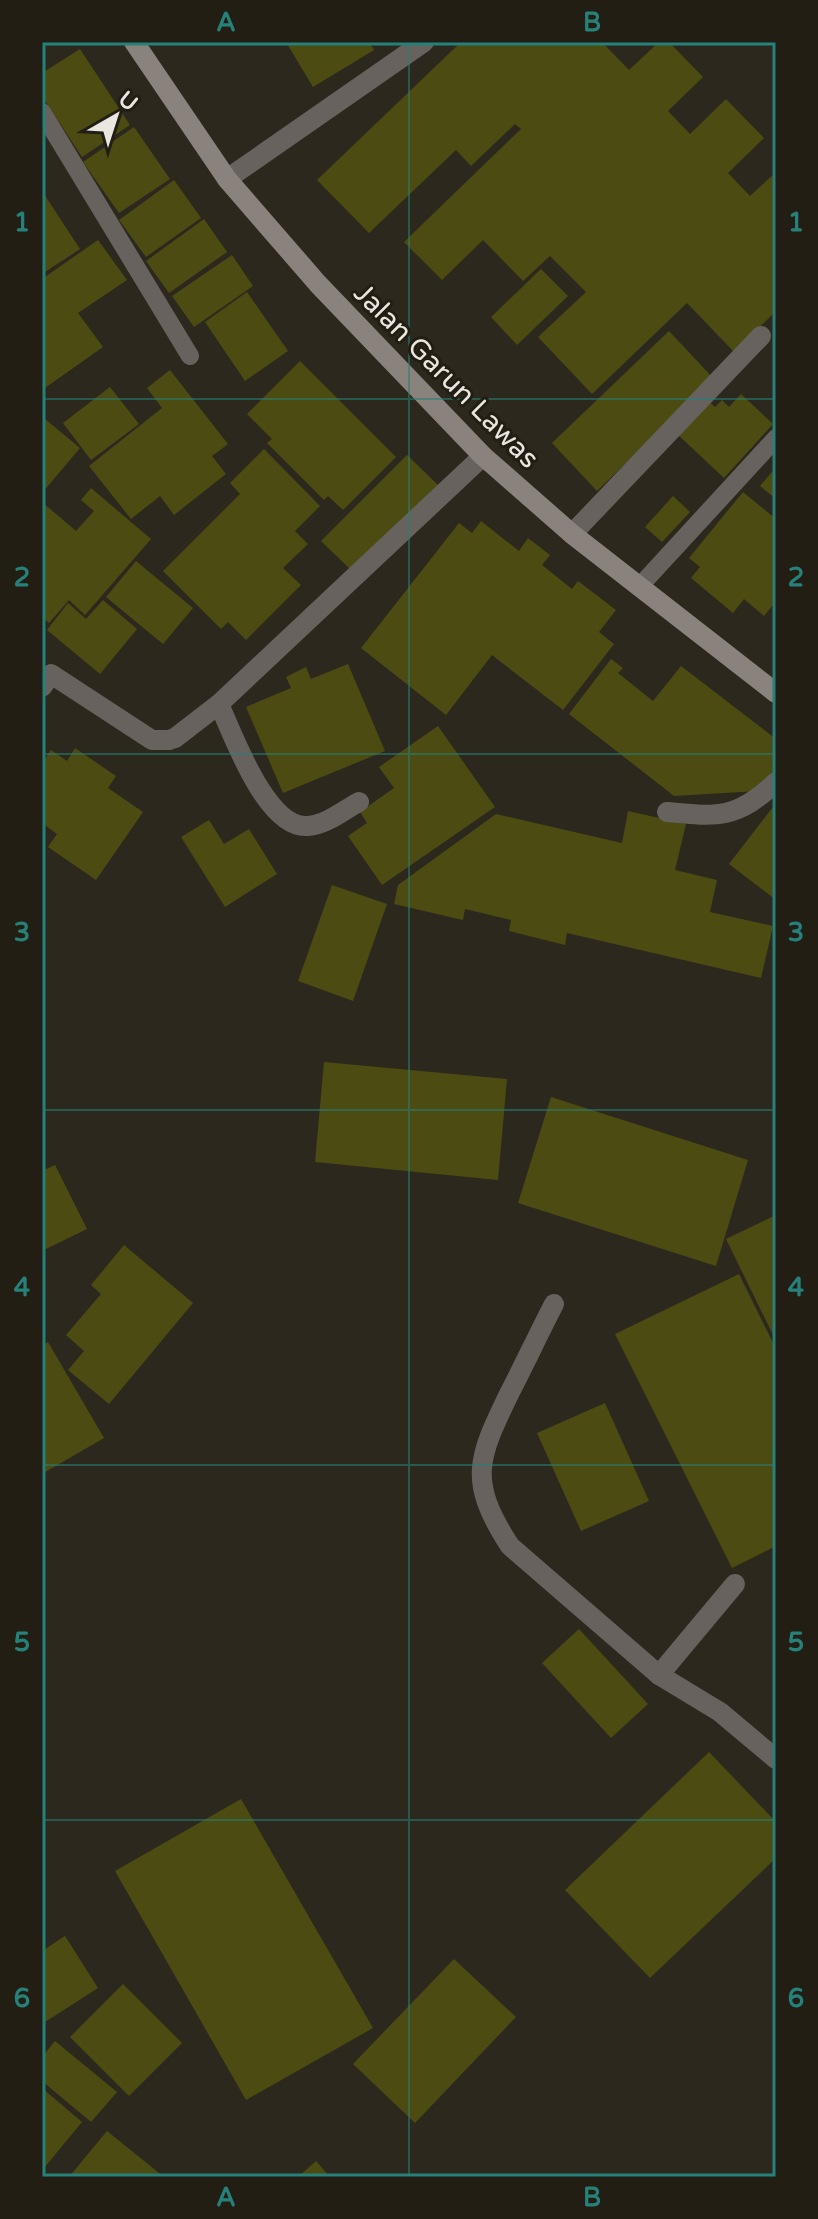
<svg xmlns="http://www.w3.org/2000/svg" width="818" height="2219" font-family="'Varela Round',sans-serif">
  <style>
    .building { fill: #4c4b11 }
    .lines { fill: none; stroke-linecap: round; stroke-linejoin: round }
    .service { stroke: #67625e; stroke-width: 18 }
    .minor { stroke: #67625e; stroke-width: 20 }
    .secondary { stroke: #8a827c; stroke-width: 20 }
    .grid { fill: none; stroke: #258179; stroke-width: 2; stroke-opacity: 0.55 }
    .labels { text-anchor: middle; stroke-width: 6; stroke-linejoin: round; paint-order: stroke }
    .street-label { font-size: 28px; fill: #eae7e0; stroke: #231e14 }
    .neatline { fill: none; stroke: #258179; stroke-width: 3 }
    .grid-label { font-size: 26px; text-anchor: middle; font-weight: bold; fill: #258179 }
  </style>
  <rect width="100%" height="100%" fill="#2d281e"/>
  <g class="building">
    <path d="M286,42H369L374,50L313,87Z"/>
    <path d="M461,42H602L629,70L659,42H669L703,77L668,111L690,134L726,99L764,138L728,173L750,196L776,172V311L734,352L687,303L592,394L538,337L586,292L550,256L523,281L483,240L442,280L404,242L521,129L515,124L471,166L456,150L369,233L317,180Z"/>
    <path d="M80,49L130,125L82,157L42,96V73Z"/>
    <path d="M134,127L170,179L119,213L83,162Z"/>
    <path d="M174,180L201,218L146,257L119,220Z"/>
    <path d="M42,191L80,249L42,274Z"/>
    <path d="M204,219L227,252L169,293L146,261Z"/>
    <path d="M98,240L127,280L78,313L103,347L42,390V279Z"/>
    <path d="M232,255L253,286L194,327L172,296Z"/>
    <path d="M541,269L568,296L517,345L491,317Z"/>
    <path d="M247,292L288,351L245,381L205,322Z"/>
    <path d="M669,331L714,379L597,491L552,443Z"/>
    <path d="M300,361L396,457L343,510L328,496L324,500L267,443L272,439L247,414Z"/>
    <path d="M170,370L228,444L212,456L226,474L174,515L160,496L131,519L89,466L162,408L147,388Z"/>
    <path d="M110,387L139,424L91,460L63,423Z"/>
    <path d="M741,394L773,424L724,478L675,432L706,399L715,407L722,400L729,407Z"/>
    <path d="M45,419L80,448L42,493V422Z"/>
    <path d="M264,449L320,506L295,531L308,544L283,568L301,585L246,640L228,622L221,629L163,571L240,494L230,483Z"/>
    <path d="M407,455L438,485L352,571L321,541Z"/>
    <path d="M776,467V499L760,486Z"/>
    <path d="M91,488L151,539L85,615L69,600L49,623L42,617V502L76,531L94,511L81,500Z"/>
    <path d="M743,492L776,519V601L764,616L744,599L733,613L691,578L700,567L689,558Z"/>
    <path d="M673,496L690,512L662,542L645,527Z"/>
    <path d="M481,521L519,551L528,538L550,555L542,565L572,589L578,581L616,610L599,632L614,644L563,710L492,655L446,715L361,648L459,523L472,533Z"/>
    <path d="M136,561L193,608L163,644L106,597Z"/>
    <path d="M103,600L137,629L100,674L47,630L68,603L86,619Z"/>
    <path d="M611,659L623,668L618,673L653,701L681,666L776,739V768L758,791L674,796L569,714Z"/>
    <path d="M348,664L385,751L283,793L246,707L291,688L286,677L306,667L311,679Z"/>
    <path d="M438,726L495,807L382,885L348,836L367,823L360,812L394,788L379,767Z"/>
    <path d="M75,748L116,776L108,788L143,812L96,880L48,847L57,834L42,823V763L51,750L67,761Z"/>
    <path d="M776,803V900L729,864Z"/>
    <path d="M628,811L686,824L675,870L717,880L710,912L773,926L761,978L567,933L565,945L509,931L511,920L465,909L463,920L394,904L398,885L496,814L622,843Z"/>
    <path d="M209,820L224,844L249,829L277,874L225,907L181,837Z"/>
    <path d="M332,885L387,904L353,1001L298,981Z"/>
    <path d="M324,1062L507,1079L498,1180L315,1162Z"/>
    <path d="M551,1097L748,1160L716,1266L518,1203Z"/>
    <path d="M55,1165L87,1229L42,1251V1171Z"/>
    <path d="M776,1215V1341L726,1239Z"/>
    <path d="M124,1245L193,1303L109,1404L68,1370L84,1351L66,1335L101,1294L91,1285Z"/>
    <path d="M739,1274L776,1349V1546L732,1568L615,1334Z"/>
    <path d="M48,1342L104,1438L42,1474V1345Z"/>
    <path d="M605,1403L649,1501L581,1531L537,1433Z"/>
    <path d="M579,1629L648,1704L611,1738L542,1663Z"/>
    <path d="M709,1752L776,1822V1858L650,1978L565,1890Z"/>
    <path d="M241,1799L373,2028L246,2100L115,1871Z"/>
    <path d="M65,1936L98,1988L42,2024V1951Z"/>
    <path d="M454,1959L516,2017L415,2123L353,2064Z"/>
    <path d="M123,1984L182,2043L129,2096L70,2037Z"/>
    <path d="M55,2041L117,2092L91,2122L42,2081V2057Z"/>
    <path d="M42,2088L82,2122L44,2168L42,2166Z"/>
    <path d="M107,2131L164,2177H69Z"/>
    <path d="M316,2161L330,2177H298Z"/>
  </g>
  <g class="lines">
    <g class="service">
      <path d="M42,112L190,356"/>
      <path d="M639,587L776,438"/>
    </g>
    <g class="minor">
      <path d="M227,179L424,42"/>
      <path d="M572,534L761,336"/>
      <path d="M42,687L51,674L152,740H169L175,738L219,704L483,456"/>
      <path d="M219,704C233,735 267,830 308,826C326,825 344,810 359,802"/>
      <path d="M667,812C718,817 737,819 776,782"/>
      <path d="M554,1304C539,1333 525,1363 510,1392C478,1458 467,1480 510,1546L659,1675L720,1712L776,1759"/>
      <path d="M659,1675L735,1584"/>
    </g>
    <path class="secondary" d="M134,42L227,179L318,284L483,456L572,534L776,693"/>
  </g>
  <path class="grid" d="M409,42V2177M42,399H776M42,754H776M42,1110H776M42,1465H776M42,1820H776"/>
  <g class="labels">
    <g class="street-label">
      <text transform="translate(447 375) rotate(45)" y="10">Jalan Garun Lawas</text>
    </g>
  </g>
  <rect width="818" height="2219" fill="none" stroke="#231e14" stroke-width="88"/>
  <g transform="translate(116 116) rotate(39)" stroke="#231e14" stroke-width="6" paint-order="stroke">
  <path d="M0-6L14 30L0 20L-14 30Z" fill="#eae7e0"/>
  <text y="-12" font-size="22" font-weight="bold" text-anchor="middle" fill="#eae7e0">U</text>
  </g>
  <rect x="44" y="44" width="730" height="2131" class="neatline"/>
  <g class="grid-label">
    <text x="226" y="31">A</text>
    <text x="592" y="31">B</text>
    <text x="22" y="231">1</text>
    <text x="796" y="231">1</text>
    <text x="22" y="586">2</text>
    <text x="796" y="586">2</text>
    <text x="22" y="941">3</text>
    <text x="796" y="941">3</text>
    <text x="22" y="1296">4</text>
    <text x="796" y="1296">4</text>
    <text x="22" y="1651">5</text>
    <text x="796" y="1651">5</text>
    <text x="22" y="2007">6</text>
    <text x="796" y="2007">6</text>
    <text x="226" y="2206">A</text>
    <text x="592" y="2206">B</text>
  </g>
</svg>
